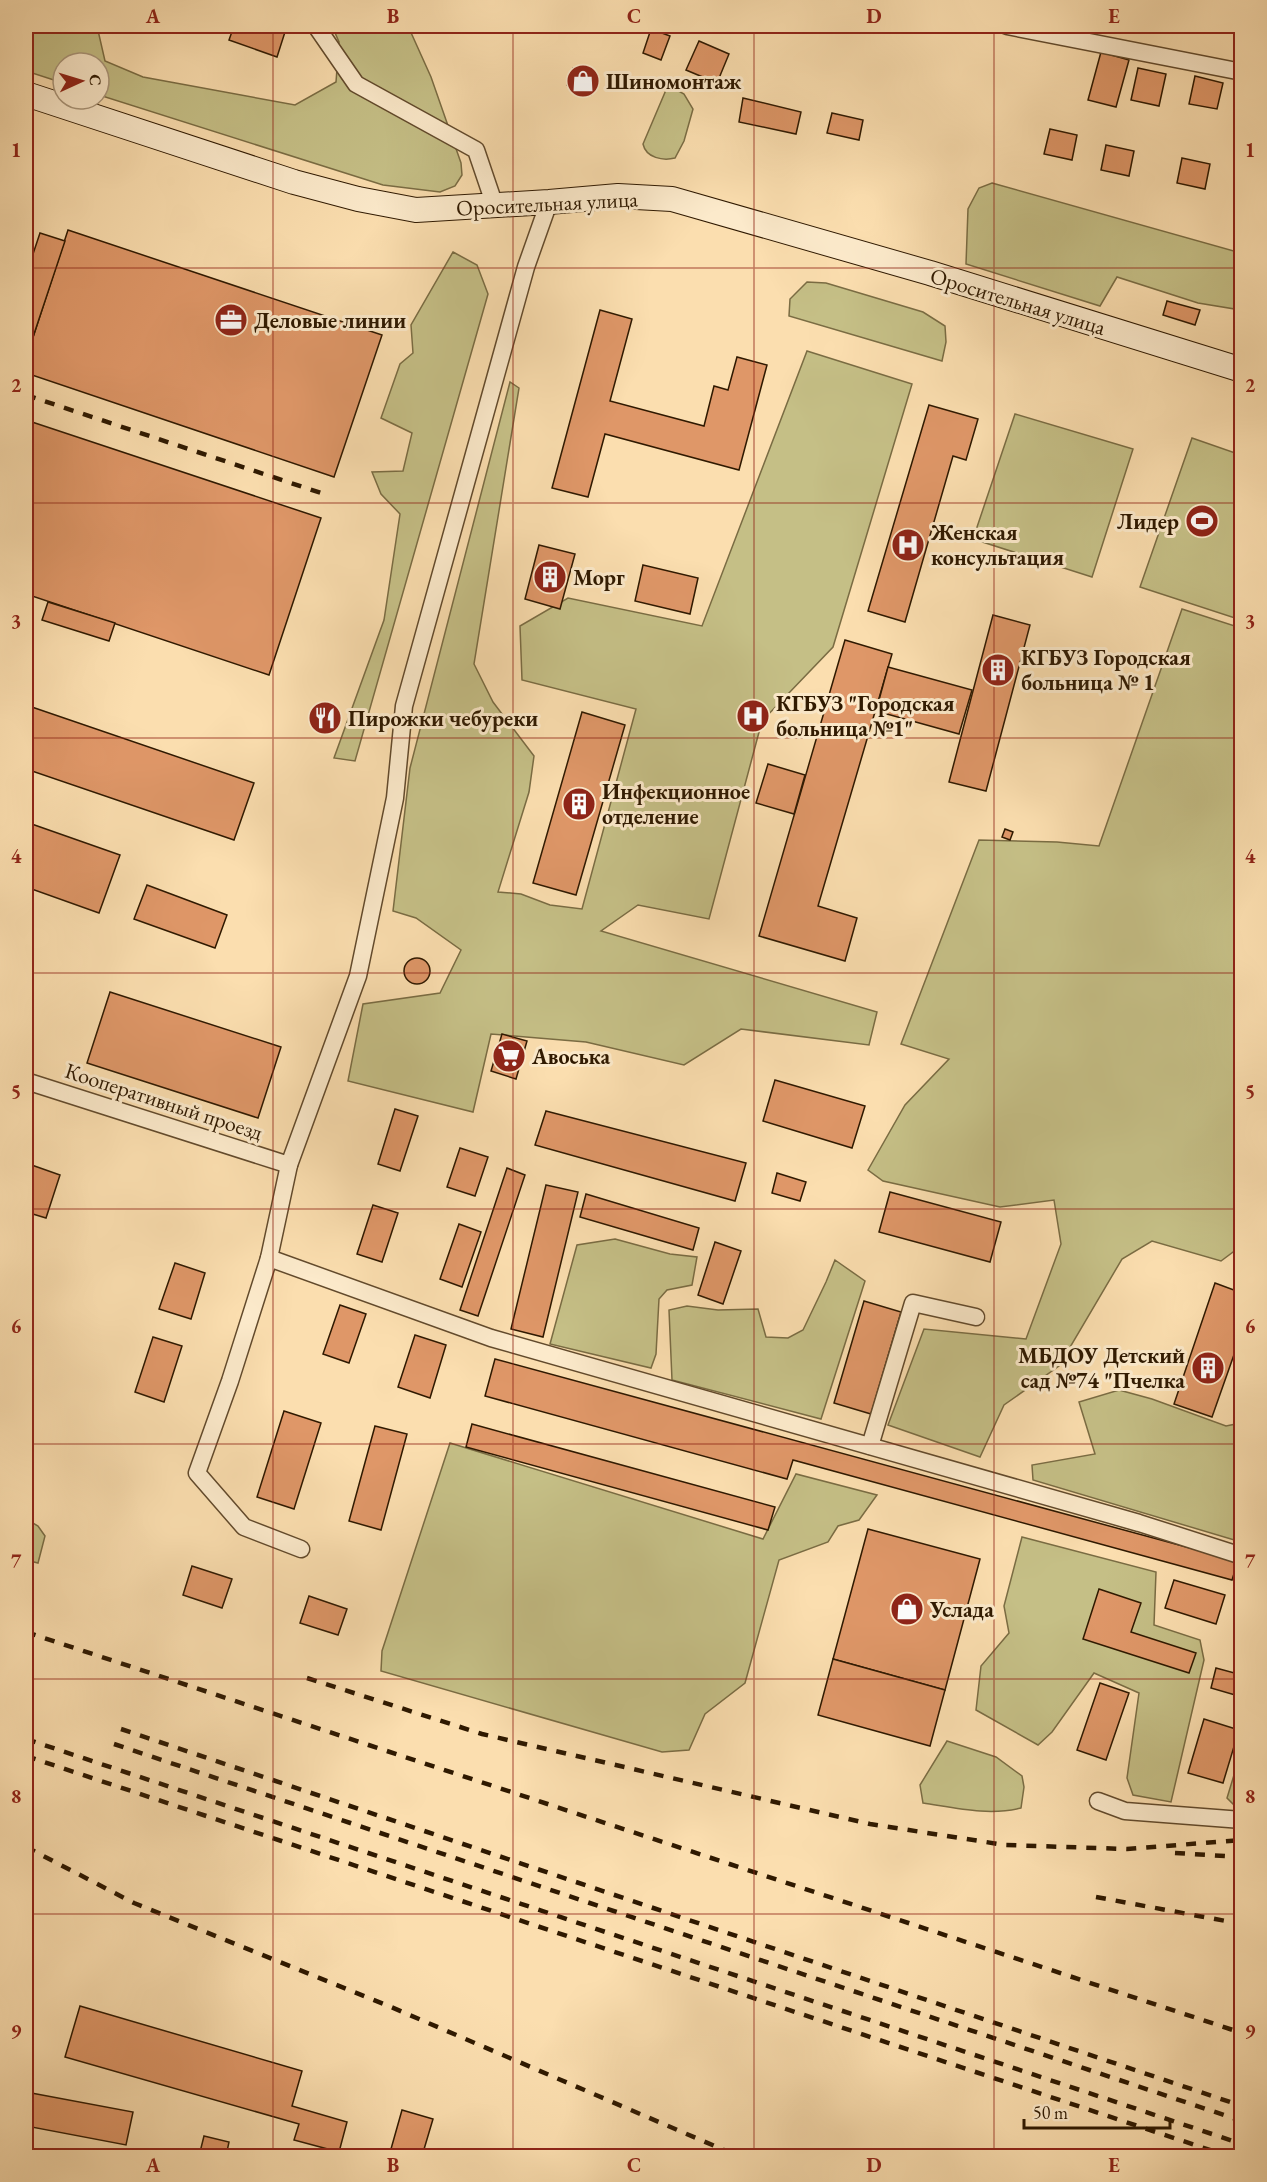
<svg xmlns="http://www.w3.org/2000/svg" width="1267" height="2182" font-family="'EB Garamond',serif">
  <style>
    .green { fill: #c5bf86; stroke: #7a6c43; stroke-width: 1.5 }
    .building { fill: #df9768; stroke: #2f1900; stroke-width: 1.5 }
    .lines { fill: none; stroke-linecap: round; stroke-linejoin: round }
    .street-casing { stroke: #624a2c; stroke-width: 19 }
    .secondary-casing { stroke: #2f1900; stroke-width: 26 }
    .street { stroke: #fceacb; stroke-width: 16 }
    .secondary { stroke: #fceacb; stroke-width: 24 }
    .rail { stroke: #2f1900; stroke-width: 4.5; stroke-dasharray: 10 10; stroke-linecap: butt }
    .grid { fill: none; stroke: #8f2418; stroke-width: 1.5; stroke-opacity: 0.55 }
    .labels { text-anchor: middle; stroke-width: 6; stroke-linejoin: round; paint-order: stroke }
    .poi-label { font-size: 22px; font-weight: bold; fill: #2f1900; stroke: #fceacb; text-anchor: start }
    .street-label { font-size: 22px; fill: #2f1900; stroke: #fceacb }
    .neatline { fill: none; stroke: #8f2418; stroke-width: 2 }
    .grid-label { font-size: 20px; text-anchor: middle; font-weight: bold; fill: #8f2418 }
  </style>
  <rect width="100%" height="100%" fill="#fbdeaf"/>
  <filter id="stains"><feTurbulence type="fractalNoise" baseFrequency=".00333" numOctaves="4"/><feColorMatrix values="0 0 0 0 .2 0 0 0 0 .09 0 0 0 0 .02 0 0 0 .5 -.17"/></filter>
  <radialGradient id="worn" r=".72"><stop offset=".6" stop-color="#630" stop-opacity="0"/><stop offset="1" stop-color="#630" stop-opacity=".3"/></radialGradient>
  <g class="green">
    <path d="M26,26H97L105,61L143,77L295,105L336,82L339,42L332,26H408L431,77L461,163L462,175L455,186L440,192L383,185L99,95V63H63V83L26,71Z"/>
    <path d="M675,89L684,94L693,109L684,141L675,158C663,161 646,158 643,144L666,90Z"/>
    <path d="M992,183L1241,253V310L1198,303L1117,277L1100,306L966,264L968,209L979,188Z"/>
    <path d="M453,252L477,265L488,294L355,761L334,758L384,620L400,514L381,494L372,472L403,471L412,433L381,418L400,364L413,353L411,325Z"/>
    <path d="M807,282L826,283L923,312L945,326L946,342L942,361L789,316L790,299Z"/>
    <path d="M807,351L912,384L833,647L762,721L709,919L638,905L601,931L877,1012L869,1045L741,1029L684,1065L586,1042L491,1034L473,1112L348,1081L363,1004L440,993L461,950L416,918L393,911L410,768L510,382L519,388L474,664L493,702L534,756L529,792L498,892L521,894L550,905L582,909L636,709L522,680L520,626L568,598L702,626Z"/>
    <path d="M1015,414L1133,449L1092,577L973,539Z"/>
    <path d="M1192,438L1241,455V620L1140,587Z"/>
    <path d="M1182,609L1241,628V1246L1221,1261L1152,1241L1122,1259L1059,1366L1004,1405L980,1457L888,1425L924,1329L1026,1339L1061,1244L1054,1200L1000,1207L883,1181L868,1170L905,1105L949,1059L901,1044L979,840L1057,842L1099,846Z"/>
    <path d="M615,1239L670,1254L697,1257L692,1285L667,1290L659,1299L656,1354L651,1368L550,1344L577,1245Z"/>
    <path d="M835,1260L865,1281L821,1419L672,1380L669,1310L687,1306L718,1310L758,1309L766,1337L788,1338L803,1330L826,1282Z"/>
    <path d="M1119,1390L1152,1399L1226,1426L1241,1423V1542L1033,1480L1032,1465L1095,1454L1079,1402Z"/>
    <path d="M450,1443L763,1539L796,1474L877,1495L859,1520L838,1526L828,1542L779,1560L745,1683L705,1714L689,1750L662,1752L381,1671L382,1651Z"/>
    <path d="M26,1519L38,1526L45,1536L38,1563L26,1560Z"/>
    <path d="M1022,1537L1156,1572L1154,1625L1200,1640L1204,1660L1171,1802L1133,1795L1127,1778L1139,1693L1094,1673L1052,1732L1038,1745L976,1710L981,1666L1009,1633L1004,1606Z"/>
    <path d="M947,1741L996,1757L1022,1776L1024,1787L1021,1808C989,1816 956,1808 923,1803L920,1785Z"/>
    <path d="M1241,1752V1805H1234L1227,1798Z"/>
  </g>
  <g class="building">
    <path d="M234,26H266L285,32L277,57L229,40Z"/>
    <path d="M1204,26H1227L1226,30Z"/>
    <path d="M651,29L670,36L661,60L643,53Z"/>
    <path d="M699,41L729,54L717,83L686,70Z"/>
    <path d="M1101,52L1129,60L1116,107L1088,100Z"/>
    <path d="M573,68L598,78L591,95L567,85Z"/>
    <path d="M1138,68L1166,74L1159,106L1131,100Z"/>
    <path d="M1195,76L1223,83L1217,109L1189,104Z"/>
    <path d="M743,98L801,112L796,134L739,122Z"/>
    <path d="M832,113L863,120L859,140L827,133Z"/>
    <path d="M1050,129L1077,135L1072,160L1044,154Z"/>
    <path d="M1106,145L1134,151L1129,176L1101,170Z"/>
    <path d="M1182,158L1210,164L1205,189L1177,183Z"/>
    <path d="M68,230L382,335L334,477L26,373V359Z"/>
    <path d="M40,233L65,241L30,346L26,344V275Z"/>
    <path d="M1167,301L1200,310L1195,325L1163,315Z"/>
    <path d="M600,310L632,319L610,401L704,426L714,386L728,390L737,357L767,365L739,470L605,434L588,497L552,488Z"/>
    <path d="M929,405L978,419L966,460L953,456L905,622L868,611Z"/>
    <path d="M26,420L321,518L269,675L26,594Z"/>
    <path d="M539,545L575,554L560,609L525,599Z"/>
    <path d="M643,565L698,578L690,614L635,601Z"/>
    <path d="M48,602L115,623L109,641L42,620Z"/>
    <path d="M993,615L1030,625L986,791L949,782Z"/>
    <path d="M845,640L892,654L818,906L857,918L845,961L759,936Z"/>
    <path d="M888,667L972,690L959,734L876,711Z"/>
    <path d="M26,705L254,783L234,840L26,769Z"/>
    <path d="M582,712L625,725L576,895L533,883Z"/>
    <path d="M322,713L335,717L332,726L320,722Z"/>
    <path d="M768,764L805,775L794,814L756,803Z"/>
    <path d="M26,822L120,855L99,913L26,887Z"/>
    <path d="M1005,829L1013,832L1010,840L1002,837Z"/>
    <path d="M147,885L227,915L215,948L134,919Z"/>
    <circle cx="417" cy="971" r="13"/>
    <path d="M110,992L281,1047L258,1118L87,1063Z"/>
    <path d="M502,1034L527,1041L516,1079L491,1071Z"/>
    <path d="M775,1080L865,1106L852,1148L763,1121Z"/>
    <path d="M395,1109L418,1116L400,1171L378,1164Z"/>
    <path d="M546,1111L746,1163L735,1201L535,1145Z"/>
    <path d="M460,1148L488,1157L475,1196L447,1187Z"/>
    <path d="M26,1163L60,1175L46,1218L26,1212Z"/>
    <path d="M507,1168L525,1175L478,1316L460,1310Z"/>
    <path d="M777,1173L806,1182L800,1201L772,1193Z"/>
    <path d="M546,1185L578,1192L543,1337L511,1329Z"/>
    <path d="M890,1192L1001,1222L990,1262L879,1232Z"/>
    <path d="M586,1194L699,1228L693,1250L580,1217Z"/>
    <path d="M373,1205L398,1213L382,1262L357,1254Z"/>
    <path d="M459,1224L481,1232L462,1287L440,1279Z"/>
    <path d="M715,1242L741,1251L723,1304L698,1295Z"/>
    <path d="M175,1263L205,1273L191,1319L159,1309Z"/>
    <path d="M1215,1283L1242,1293V1332L1212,1417L1174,1404Z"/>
    <path d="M864,1301L901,1312L871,1414L834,1403Z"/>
    <path d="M340,1305L366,1314L349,1363L323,1354Z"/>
    <path d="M415,1335L446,1345L430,1398L398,1387Z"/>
    <path d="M153,1337L182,1346L164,1402L135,1392Z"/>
    <path d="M495,1359L1238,1561L1232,1580L793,1460L787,1479L485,1396Z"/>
    <path d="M284,1411L321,1423L294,1509L257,1497Z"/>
    <path d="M472,1424L775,1507L768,1530L466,1447Z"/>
    <path d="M375,1426L407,1434L381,1530L349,1521Z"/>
    <path d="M868,1529L980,1559L945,1690L833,1659Z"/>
    <path d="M192,1566L232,1579L222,1608L183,1595Z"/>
    <path d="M1174,1580L1225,1595L1216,1624L1165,1608Z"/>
    <path d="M1099,1589L1141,1603L1131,1632L1196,1653L1189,1673L1083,1639Z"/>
    <path d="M309,1596L347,1609L338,1635L300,1623Z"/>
    <path d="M833,1659L945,1690L930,1746L818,1715Z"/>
    <path d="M1216,1668L1242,1675V1697L1211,1688Z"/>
    <path d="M1100,1683L1129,1693L1106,1760L1077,1750Z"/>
    <path d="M1204,1719L1239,1730L1223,1783L1188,1773Z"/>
    <path d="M80,2006L302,2071L292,2106L347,2122L339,2152L294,2140L299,2124L65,2057Z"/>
    <path d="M26,2092L133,2112L126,2145L26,2126Z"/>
    <path d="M402,2110L433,2119L422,2156L391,2149Z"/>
    <path d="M204,2136L229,2142L226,2156H199Z"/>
  </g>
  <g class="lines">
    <defs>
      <g id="street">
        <path d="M316,26L356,84L476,150L495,206"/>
        <path d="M1007,26L1242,72"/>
        <path d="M549,202L526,267L404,706L395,798L358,976L289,1165L269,1258L491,1338L1139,1523L1242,1556"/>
        <path d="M26,1081L289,1165"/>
        <path d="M269,1258L230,1381L197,1473L244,1527L301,1549"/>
        <path d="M870,1446L913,1303L976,1317"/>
        <path d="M1098,1801L1125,1811L1242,1820"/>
      </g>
      <path id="secondary" d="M26,94L294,182L358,199L416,210L549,202L618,196L672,199L930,273L1242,370"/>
    </defs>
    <use href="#street" class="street-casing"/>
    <use href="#secondary" class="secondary-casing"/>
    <use href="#street" class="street"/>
    <use href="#secondary" class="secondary"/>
    <g class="rail">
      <path d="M26,395L327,495"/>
      <path d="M26,1632L1242,2033"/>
      <path d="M307,1678L482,1734L870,1824L1005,1845L1127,1849L1242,1840"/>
      <path d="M121,1729L1242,2106"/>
      <path d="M26,1739L1242,2144"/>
      <path d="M114,1744L1242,2121"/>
      <path d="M26,1756L1228,2156"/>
      <path d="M26,1847L134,1903L391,2007L738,2156"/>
      <path d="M1175,1853L1242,1857"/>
      <path d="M1096,1897L1242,1924"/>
    </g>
  </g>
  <path class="grid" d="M273,26V2156M513,26V2156M754,26V2156M994,26V2156M26,268H1242M26,503H1242M26,738H1242M26,973H1242M26,1209H1242M26,1444H1242M26,1679H1242M26,1914H1242"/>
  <defs>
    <symbol id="shop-disc" viewBox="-11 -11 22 22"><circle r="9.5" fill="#8f2418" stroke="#fceacb"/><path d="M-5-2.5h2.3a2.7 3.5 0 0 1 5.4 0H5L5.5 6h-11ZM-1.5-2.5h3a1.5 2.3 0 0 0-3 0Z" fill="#fff"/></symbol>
    <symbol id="office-disc" viewBox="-11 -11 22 22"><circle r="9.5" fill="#8f2418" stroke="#fceacb"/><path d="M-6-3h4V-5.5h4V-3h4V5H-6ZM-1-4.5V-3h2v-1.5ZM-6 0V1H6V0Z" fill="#fff"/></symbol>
    <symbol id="stadium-disc" viewBox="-11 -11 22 22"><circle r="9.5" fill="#8f2418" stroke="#fceacb"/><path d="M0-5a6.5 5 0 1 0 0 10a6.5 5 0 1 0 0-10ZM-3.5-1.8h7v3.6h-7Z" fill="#fff"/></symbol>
    <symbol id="hospital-disc" viewBox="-11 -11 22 22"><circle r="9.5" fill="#8f2418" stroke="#fceacb"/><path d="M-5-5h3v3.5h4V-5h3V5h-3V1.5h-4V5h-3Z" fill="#fff"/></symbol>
    <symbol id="building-disc" viewBox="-11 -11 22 22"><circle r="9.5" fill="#8f2418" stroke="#fceacb"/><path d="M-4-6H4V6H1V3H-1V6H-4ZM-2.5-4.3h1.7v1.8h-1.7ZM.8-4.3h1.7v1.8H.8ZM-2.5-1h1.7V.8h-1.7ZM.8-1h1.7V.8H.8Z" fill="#fff"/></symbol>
    <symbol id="restaurant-disc" viewBox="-11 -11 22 22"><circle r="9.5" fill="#8f2418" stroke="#fceacb"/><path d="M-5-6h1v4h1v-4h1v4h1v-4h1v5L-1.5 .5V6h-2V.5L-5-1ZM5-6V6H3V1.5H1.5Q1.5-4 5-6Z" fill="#fff"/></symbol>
    <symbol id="supermarket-disc" viewBox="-11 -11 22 22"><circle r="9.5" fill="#8f2418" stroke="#fceacb"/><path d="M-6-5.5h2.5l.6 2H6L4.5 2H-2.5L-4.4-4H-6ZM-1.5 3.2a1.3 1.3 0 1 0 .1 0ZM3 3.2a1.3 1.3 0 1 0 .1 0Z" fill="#fff"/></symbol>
  </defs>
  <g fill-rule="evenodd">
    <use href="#shop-disc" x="564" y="62" width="38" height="38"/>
    <use href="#office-disc" x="212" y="301" width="38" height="38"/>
    <use href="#stadium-disc" x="1183" y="502" width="38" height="38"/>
    <use href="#hospital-disc" x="889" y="526" width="38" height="38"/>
    <use href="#building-disc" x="531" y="558" width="38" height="38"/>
    <use href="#building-disc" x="979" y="651" width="38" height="38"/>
    <use href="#hospital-disc" x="734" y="697" width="38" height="38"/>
    <use href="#restaurant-disc" x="306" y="699" width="38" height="38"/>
    <use href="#building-disc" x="560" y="785" width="38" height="38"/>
    <use href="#supermarket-disc" x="490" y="1037" width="38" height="38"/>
    <use href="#building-disc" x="1189" y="1349" width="38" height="38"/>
    <use href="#shop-disc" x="888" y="1590" width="38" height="38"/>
  </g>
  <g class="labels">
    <g class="poi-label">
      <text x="606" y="89">Шиномонтаж</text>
      <text x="254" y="328">Деловые линии</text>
      <text x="1179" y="529" text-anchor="end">Лидер</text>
      <text x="931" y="540">Женская<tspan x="931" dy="25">консультация</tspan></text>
      <text x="573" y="585">Морг</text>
      <text x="1021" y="665">КГБУЗ Городская<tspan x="1021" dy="25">больница № 1</tspan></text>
      <text x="776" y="711">КГБУЗ "Городская<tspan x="776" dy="25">больница №1"</tspan></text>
      <text x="348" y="726">Пирожки чебуреки</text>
      <text x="602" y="799">Инфекционное<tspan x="602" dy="25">отделение</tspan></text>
      <text x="532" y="1064">Авоська</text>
      <text x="1185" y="1363" text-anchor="end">МБДОУ Детский<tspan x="1185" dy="25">сад №74 "Пчелка</tspan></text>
      <text x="930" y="1617">Услада</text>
    </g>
    <g class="street-label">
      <text transform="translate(547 203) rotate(-3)" y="8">Оросительная улица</text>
      <text transform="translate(1018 301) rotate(17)" y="8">Оросительная улица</text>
      <text transform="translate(164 1101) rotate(18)" y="8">Кооперативный проезд</text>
    </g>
  </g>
  <rect width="1267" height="2182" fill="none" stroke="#fbdeaf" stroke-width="66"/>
  <g transform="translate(81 81) rotate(86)"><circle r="28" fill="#fceacb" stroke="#aa967a" stroke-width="1.5"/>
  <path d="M0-4.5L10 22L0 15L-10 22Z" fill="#8f2418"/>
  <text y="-9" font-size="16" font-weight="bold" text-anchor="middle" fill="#2f1900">С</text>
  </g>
  <path d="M1024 2119v9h146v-9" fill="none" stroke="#2f1900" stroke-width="3"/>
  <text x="1033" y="2119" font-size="18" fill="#2f1900" stroke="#fceacb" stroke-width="4.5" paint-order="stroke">50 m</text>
  <rect x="33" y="33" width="1201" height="2116" class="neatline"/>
  <g class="grid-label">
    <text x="153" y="23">A</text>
    <text x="393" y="23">B</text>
    <text x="634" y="23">C</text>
    <text x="874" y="23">D</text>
    <text x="1114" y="23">E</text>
    <text x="16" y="157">1</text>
    <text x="1250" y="157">1</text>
    <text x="16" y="392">2</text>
    <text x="1250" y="392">2</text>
    <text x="16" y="628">3</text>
    <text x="1250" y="628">3</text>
    <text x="16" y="863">4</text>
    <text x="1250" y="863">4</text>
    <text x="16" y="1098">5</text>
    <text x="1250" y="1098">5</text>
    <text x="16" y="1333">6</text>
    <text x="1250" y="1333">6</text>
    <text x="16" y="1568">7</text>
    <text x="1250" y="1568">7</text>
    <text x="16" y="1803">8</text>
    <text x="1250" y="1803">8</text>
    <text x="16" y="2038">9</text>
    <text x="1250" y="2038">9</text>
    <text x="153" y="2172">A</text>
    <text x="393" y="2172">B</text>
    <text x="634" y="2172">C</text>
    <text x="874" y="2172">D</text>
    <text x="1114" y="2172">E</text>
  </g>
  <rect width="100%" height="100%" filter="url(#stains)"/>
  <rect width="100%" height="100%" fill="url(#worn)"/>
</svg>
